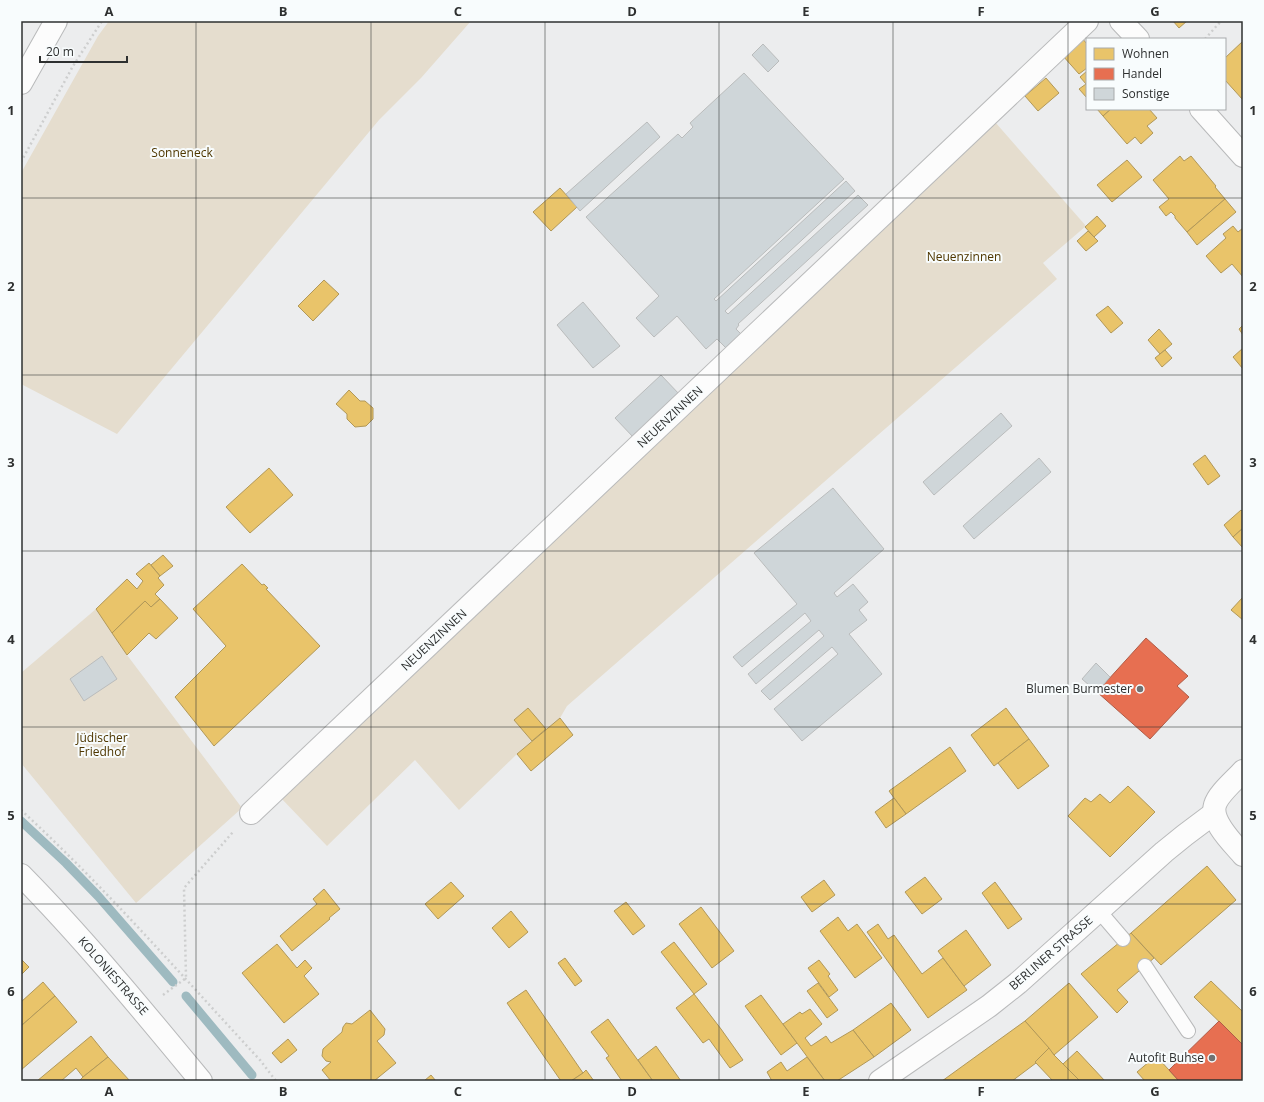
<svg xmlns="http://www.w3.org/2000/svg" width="1264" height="1102" font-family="'Open Sans',sans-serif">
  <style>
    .green { fill: #e5ddce }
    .homes { fill: #e9c46a; stroke: #b19859 }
    .shops { fill: #e76f51; stroke: #b05c47 }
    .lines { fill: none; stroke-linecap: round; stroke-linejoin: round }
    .stream { stroke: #9ebac0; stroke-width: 9 }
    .building { fill: #cfd6d9; stroke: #babcbc }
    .service-casing { stroke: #b9babb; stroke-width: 16 }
    .minor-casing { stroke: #b9babb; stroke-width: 24 }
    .tertiary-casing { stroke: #b9babb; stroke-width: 24 }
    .primary-casing { stroke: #b9babb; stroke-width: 24 }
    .path { stroke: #cdcece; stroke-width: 2.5; stroke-dasharray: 2 3; stroke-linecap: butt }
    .service { stroke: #fcfcfc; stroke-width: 14 }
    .minor { stroke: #fcfcfc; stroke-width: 22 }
    .tertiary { stroke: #fcfcfc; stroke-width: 22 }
    .primary { stroke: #fcfcfc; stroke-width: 22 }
    .grid { fill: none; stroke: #2e3030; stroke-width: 1; stroke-opacity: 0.55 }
    .poi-dot { fill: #707272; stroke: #f8fcfd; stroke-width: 1.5 }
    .labels { text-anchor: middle; stroke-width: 4; stroke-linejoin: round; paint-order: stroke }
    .park-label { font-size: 12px; fill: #4f3700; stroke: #f8fcfd }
    .street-label { font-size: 12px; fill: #2e3030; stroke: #f8fcfd }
    .poi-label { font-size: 12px; fill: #2e3030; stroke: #f8fcfd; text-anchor: end }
    .neatline { fill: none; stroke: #2e3030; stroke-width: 1.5 }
    .grid-label { font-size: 13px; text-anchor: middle; font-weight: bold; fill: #2e3030 }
  </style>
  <rect width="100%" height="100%" fill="#ecedee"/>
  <g class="green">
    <path d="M109,21H471L421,78L379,120L117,434L21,384V173L98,36Z"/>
    <path d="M995,122L1086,226L1043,263L1057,279L567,706L560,718L517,754L459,810L415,760L327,846L280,797Z"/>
    <path d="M96,609L127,655L242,808L136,903L21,763V673Z"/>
  </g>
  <g class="homes">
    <path d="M1173,21H1187L1179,28Z"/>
    <path d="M1082,38L1087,44V68L1079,74L1063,56Z"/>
    <path d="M1243,41V100L1225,80V58Z"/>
    <path d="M1087,71V98L1079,89L1086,84L1080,77Z"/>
    <path d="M1046,78L1059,93L1038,111L1025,96Z"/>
    <path d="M1097,109H1111L1103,116Z"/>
    <path d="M1111,109H1149L1157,118L1147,126L1153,133L1141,144L1135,137L1127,144L1103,116Z"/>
    <path d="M1180,156L1184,161L1191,156L1216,186L1215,187L1225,199L1187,232L1175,218V216L1171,212L1166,216L1159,207L1169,199L1153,180Z"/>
    <path d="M1127,160L1142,177L1112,202L1097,185Z"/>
    <path d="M560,188L577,207L551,231L533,212Z"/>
    <path d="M1225,199L1236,212L1197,245L1187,232Z"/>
    <path d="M1097,216L1106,226L1094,237L1085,227Z"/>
    <path d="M1233,226L1238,232L1243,228V277L1232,264L1221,273L1206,256L1226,238L1223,234Z"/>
    <path d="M1088,231L1098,241L1086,251L1077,241Z"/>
    <path d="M324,280L339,294L313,321L298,306Z"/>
    <path d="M1108,306L1123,323L1111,333L1096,315Z"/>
    <path d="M1243,325V335L1239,329Z"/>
    <path d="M1159,329L1172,344L1160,354L1148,340Z"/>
    <path d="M1243,348V369L1233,357Z"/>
    <path d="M1165,350L1172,358L1162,367L1155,358Z"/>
    <path d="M349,390L360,401H365L373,408V419L366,426L355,427L347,419V414L336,404Z"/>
    <path d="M1205,455L1220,476L1208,485L1193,464Z"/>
    <path d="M269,468L293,495L250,533L226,507Z"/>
    <path d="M1241,510L1243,512V528L1233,537L1224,525Z"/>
    <path d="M1243,528V548L1233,537Z"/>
    <path d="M163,555L173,566L160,576L151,565Z"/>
    <path d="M149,563L160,576L158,578L164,585L155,594L160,599L151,607L145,601L112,633L96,609L127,579L137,589L143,581L136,574Z"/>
    <path d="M242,564L262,585L264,584L268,588L266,589L320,646L214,746L175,697L226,646L193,609Z"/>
    <path d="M1243,597V620L1231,610Z"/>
    <path d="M160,599L178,618L156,639L149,633L127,655L112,633L145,601L151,607Z"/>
    <path d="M528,708L546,729L532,741L514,720Z"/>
    <path d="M1006,708L1029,739L994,766L971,735Z"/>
    <path d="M560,718L573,735L531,771L517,754Z"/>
    <path d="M1029,739L1049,766L1018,789L998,763Z"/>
    <path d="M950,747L966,771L906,814L889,791Z"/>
    <path d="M1128,786L1155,812L1110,857L1068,816L1085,798L1091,802L1100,794L1110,803Z"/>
    <path d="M894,798L906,814L886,828L875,812Z"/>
    <path d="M1207,866L1236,900L1161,965L1131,933Z"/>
    <path d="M925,877L942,899L922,914L905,892Z"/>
    <path d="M824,880L835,895L812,912L801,897Z"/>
    <path d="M451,882L464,896L438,919L425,904Z"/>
    <path d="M995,882L1022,919L1008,929L982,893Z"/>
    <path d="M324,889L340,909L329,918L330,919L292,951L280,936L317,904L313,899Z"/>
    <path d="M626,902L645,926L633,935L614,911Z"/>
    <path d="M701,907L734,951L712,968L679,924Z"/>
    <path d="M511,911L528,932L509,948L492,928Z"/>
    <path d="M838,917L848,931L857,924L882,958L855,978L820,931Z"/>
    <path d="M878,924L888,939L894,935L922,974L943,958L967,990L928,1018L867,932Z"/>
    <path d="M966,930L991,965L964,986L938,951Z"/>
    <path d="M1131,933L1154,958L1117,990L1128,1002L1117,1013L1081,974Z"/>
    <path d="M674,942L707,984L694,994L661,952Z"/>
    <path d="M277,944L297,968L305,960L312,968L304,976L319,994L284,1023L242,973Z"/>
    <path d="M565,958L582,981L575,986L558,963Z"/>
    <path d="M21,959L29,967L21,975Z"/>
    <path d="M819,960L830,974L828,976L838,990L829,997L808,968Z"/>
    <path d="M1211,981L1243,1012V1045L1194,997Z"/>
    <path d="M43,982L55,996L21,1026V1002Z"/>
    <path d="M818,983L838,1010L827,1018L807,991Z"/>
    <path d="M1069,983L1098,1017L1054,1055L1025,1021Z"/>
    <path d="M526,990L583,1073L571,1081H561L507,1003Z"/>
    <path d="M694,994L721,1029L743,1060L730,1068L709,1039L703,1043L676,1008Z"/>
    <path d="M761,995L797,1043L781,1055L745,1006Z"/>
    <path d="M55,996L77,1022L21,1070V1026Z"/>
    <path d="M891,1003L911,1030L874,1057L853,1030Z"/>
    <path d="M810,1009L822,1024L805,1038L811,1046L826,1036L831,1043L853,1030L874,1057L837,1081H825L783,1024L800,1012L802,1014Z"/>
    <path d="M370,1010L385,1029L384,1035L377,1041L396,1063L374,1081H331L322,1070L331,1062L326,1061L322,1056L323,1049L342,1032L343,1027L346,1023L352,1024Z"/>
    <path d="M608,1019L626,1044L653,1081H622L606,1058L609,1056L591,1032Z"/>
    <path d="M1025,1021L1049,1048L1035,1062L1036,1063L1012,1081H942Z"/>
    <path d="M91,1036L108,1057L83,1077L76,1068L61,1081H37Z"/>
    <path d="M288,1039L297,1050L281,1063L272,1053Z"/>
    <path d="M656,1046L681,1081H653L638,1060Z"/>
    <path d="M1049,1048L1054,1055L1080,1081H1053L1036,1063L1035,1062Z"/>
    <path d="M1077,1051L1105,1081H1080L1063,1064Z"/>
    <path d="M1156,1056L1169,1070L1179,1081H1145L1137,1072Z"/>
    <path d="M108,1057L130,1081H79L83,1077Z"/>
    <path d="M807,1057L825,1081H772L767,1072L781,1062L787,1071Z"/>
    <path d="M586,1070L594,1081H571L583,1073Z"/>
    <path d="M431,1075L436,1081H424Z"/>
  </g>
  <g class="shops">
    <path d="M1146,638L1188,676L1177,686L1189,697L1150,739L1097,692Z"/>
    <path d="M1219,1021L1243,1045V1081H1179L1169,1070Z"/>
  </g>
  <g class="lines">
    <g class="stream">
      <path d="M21,821L66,863L98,896L173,982"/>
      <path d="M186,996L252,1075"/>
    </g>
  </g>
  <g class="building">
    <path d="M763,44L779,61L768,72L752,55Z"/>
    <path d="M744,73L844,179L714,299L716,301L846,181L855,191L725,311L728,314L858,195L868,205L738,324L739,325L736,329L741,334L726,348L717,339L706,349L677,316L654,337L636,318L659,296L586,217L678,134L682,138L693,127L690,123Z"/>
    <path d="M647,122L660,137L580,211L566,194Z"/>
    <path d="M583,302L620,346L593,368L557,325Z"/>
    <path d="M661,375L680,395L634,438L615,418Z"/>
    <path d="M1001,413L1012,426L934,495L923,482Z"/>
    <path d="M1039,458L1051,472L974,539L963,526Z"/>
    <path d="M833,488L884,549L834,593L837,597L853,584L868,602L859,610L867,620L849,634L882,674L802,741L774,709L838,654L832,647L770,700L761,691L824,636L819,630L756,684L748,674L811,621L805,613L742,667L733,657L797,604L754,553Z"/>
    <path d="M102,656L117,679L84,701L70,679Z"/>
    <path d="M1096,663L1110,677L1097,692L1082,679Z"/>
  </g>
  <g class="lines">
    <defs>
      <g id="service">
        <path d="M1099,911L1123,939"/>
        <path d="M1145,966L1188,1031"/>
      </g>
      <g id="minor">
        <path d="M1121,21L1138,39"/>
        <path d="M21,83L56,21"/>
        <path d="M1201,109L1243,156"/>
        <path d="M251,813L1087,21"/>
      </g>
      <g id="tertiary">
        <path d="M21,875C85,940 143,1011 201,1081"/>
        <path d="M880,1081L989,1006L1018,983L1164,852L1185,835L1213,814"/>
      </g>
      <path id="primary" d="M1243,771C1235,780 1218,794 1215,805C1210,822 1233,843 1243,855"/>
    </defs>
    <use href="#service" class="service-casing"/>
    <use href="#minor" class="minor-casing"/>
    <use href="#tertiary" class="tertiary-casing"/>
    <use href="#primary" class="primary-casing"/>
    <g class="path">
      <path d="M1205,39L1221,21"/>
      <path d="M21,162L73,66L102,21"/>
      <path d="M21,810C106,888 181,975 260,1060L276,1081"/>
      <path d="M163,995L186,978L184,888L233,832"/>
    </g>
    <use href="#service" class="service"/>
    <use href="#minor" class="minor"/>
    <use href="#tertiary" class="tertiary"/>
    <use href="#primary" class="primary"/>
  </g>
  <path class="grid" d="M196,21V1081M371,21V1081M545,21V1081M719,21V1081M893,21V1081M1068,21V1081M21,198H1243M21,375H1243M21,551H1243M21,727H1243M21,904H1243"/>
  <g class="poi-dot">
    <circle cx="1140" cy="689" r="4"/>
    <circle cx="1212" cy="1058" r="4"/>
  </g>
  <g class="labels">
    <g class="park-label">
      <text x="182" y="157">Sonneneck</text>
      <text x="964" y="261">Neuenzinnen</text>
      <text x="102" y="742">Jüdischer<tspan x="102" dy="14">Friedhof</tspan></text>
    </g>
    <g class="street-label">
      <text transform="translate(670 417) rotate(-43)" y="4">NEUENZINNEN</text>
      <text transform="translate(434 640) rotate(-43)" y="4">NEUENZINNEN</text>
      <text transform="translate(1051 953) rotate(-41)" y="4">BERLINER STRASSE</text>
      <text transform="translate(113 976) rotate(49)" y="4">KOLONIESTRASSE</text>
    </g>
    <g class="poi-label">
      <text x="1132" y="693">Blumen Burmester</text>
      <text x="1204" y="1062">Autofit Buhse</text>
    </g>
  </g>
  <rect width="1264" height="1102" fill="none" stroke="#f8fcfd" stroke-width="44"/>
  <rect x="1086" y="38" width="140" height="72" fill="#f8fcfd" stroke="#a7aaab"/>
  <rect x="1094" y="48" width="20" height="12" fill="#e9c46a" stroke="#a7aaab"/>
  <text x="1122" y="58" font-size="12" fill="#2e3030">Wohnen</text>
  <rect x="1094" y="68" width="20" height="12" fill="#e76f51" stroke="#a7aaab"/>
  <text x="1122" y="78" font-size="12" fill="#2e3030">Handel</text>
  <rect x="1094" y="88" width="20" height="12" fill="#cfd6d9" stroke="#a7aaab"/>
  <text x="1122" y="98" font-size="12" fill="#2e3030">Sonstige</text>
  <path d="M40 56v6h87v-6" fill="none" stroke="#2e3030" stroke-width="2"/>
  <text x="46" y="56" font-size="12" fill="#2e3030" stroke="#f8fcfd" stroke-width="3" paint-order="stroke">20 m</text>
  <rect x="22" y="22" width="1220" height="1058" class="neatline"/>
  <g class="grid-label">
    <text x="109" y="16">A</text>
    <text x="283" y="16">B</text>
    <text x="458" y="16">C</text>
    <text x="632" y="16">D</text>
    <text x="806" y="16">E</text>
    <text x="981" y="16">F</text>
    <text x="1155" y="16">G</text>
    <text x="11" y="115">1</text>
    <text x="1253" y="115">1</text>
    <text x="11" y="291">2</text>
    <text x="1253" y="291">2</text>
    <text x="11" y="467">3</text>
    <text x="1253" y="467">3</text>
    <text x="11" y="644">4</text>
    <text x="1253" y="644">4</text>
    <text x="11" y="820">5</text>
    <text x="1253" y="820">5</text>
    <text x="11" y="996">6</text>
    <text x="1253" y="996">6</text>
    <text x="109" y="1096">A</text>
    <text x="283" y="1096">B</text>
    <text x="458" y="1096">C</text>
    <text x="632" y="1096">D</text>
    <text x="806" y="1096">E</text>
    <text x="981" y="1096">F</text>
    <text x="1155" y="1096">G</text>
  </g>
</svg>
